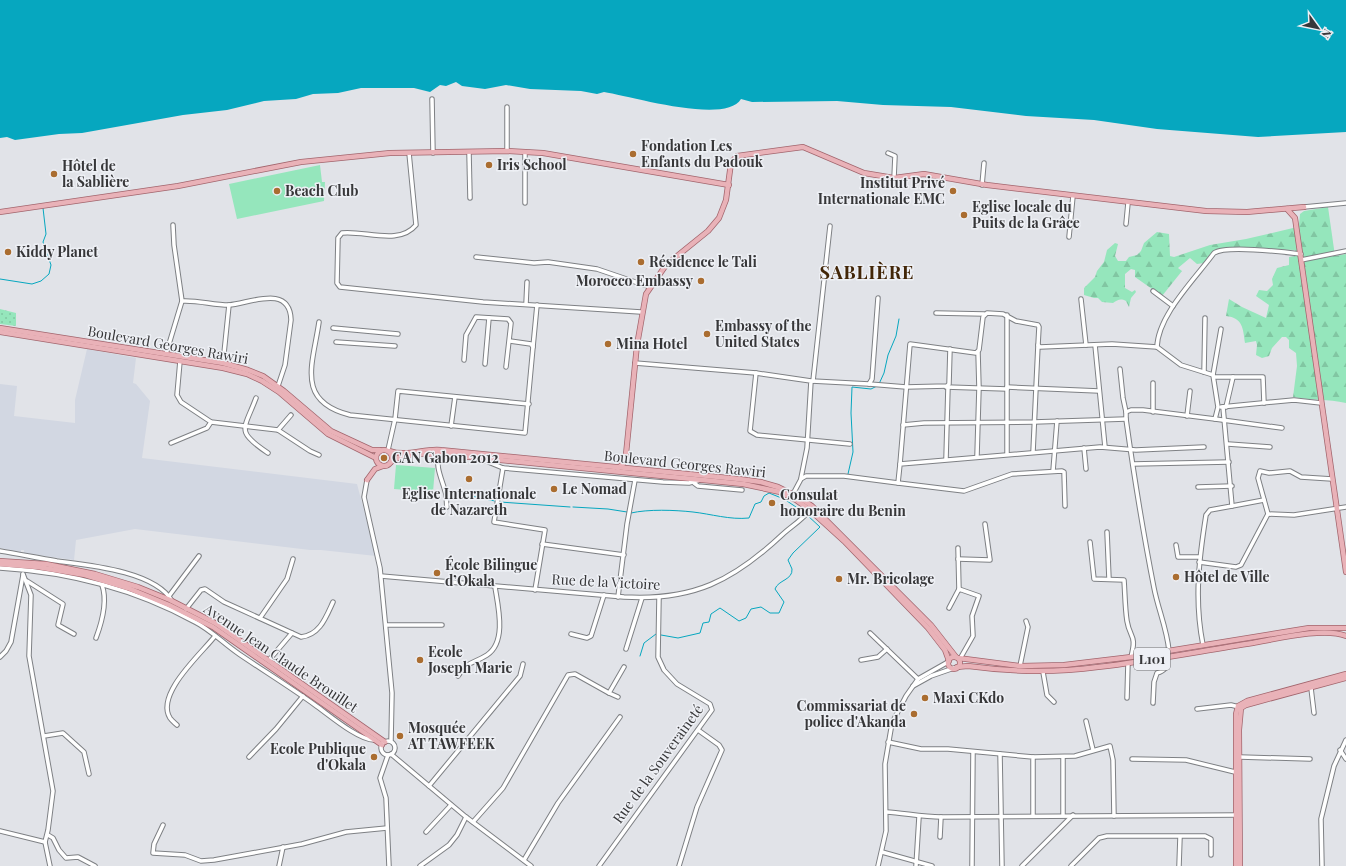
<svg xmlns="http://www.w3.org/2000/svg" width="1346" height="866" font-family="'Playfair Display',serif">
  <style>
    .built { fill: #d2d7e2 }
    .grass { fill: url(#grass-dots) }
    .forest { fill: url(#forest-firs) }
    .pitch { fill: #95e6bc }
    .water { fill: #06a7bf }
    .lines { fill: none; stroke-linecap: round; stroke-linejoin: round }
    .stream { stroke: #06a7bf; stroke-width: 1 }
    .minor-casing { stroke: #7e8084; stroke-width: 5.5 }
    .major-casing { stroke: #a2656d; stroke-width: 6 }
    .minor { stroke: #fff; stroke-width: 3.5 }
    .major { stroke: #e9b2b8; stroke-width: 4.5 }
    .poi-dot { fill: #aa6d30; stroke: #eef0f5; stroke-width: 1.5 }
    .labels { text-anchor: middle; stroke-width: 3; stroke-linejoin: round; paint-order: stroke }
    .shield { fill: #eef0f5; stroke: #6e6e71; stroke-width: 1 }
    .shield-label { font-size: 13px; font-weight: bold; fill: #373739 }
    .poi-label { font-size: 14px; font-weight: bold; fill: #373739; stroke: #eef0f5; text-anchor: start }
    .street-label { font-size: 14px; fill: #373739; stroke: #eef0f5 }
    .district-label { font-size: 18px; font-weight: bold; letter-spacing: 1px; fill: #422608; stroke: #eef0f5 }
  </style>
  <defs>
    <pattern id="grass-dots" width="8" height="8" patternUnits="userSpaceOnUse"><rect width="8" height="8" fill="#95e6bc"/><path d="M2 2h.1M6 6h.1" fill="none" stroke="#81c6a2" stroke-width="1.8" stroke-linecap="round"/></pattern>
    <pattern id="forest-firs" width="22" height="20" patternUnits="userSpaceOnUse"><rect width="22" height="20" fill="#95e6bc"/><path d="M5 1l3.5 6h-7zM16 11l3.5 6h-7z" fill="#81c6a2"/></pattern>
  </defs>
  <rect width="100%" height="100%" fill="#e1e3e8"/>
  <path class="built" d="M87,349L136,358L133,383L136,384L150,401L142,458L357,484L376,556L321,550H310L135,529L76,540L74,560L24,553V550H21V552L0,548V384L17,386L14,416L75,423V400Z"/>
  <path class="grass" d="M0,309L16,313V326L0,324Z"/>
  <path class="forest" d="M1328,207L1335,256L1346,254V403C1328,399 1311,400 1293,397L1297,366L1296,353L1289,348V340L1286,337H1282L1272,348L1269,356L1262,358L1256,355L1257,345L1256,341L1245,343C1243,328 1243,318 1226,316L1229,299L1242,307L1266,318L1269,305L1256,296L1259,290L1267,291L1273,285L1272,279L1277,268L1289,265V257L1296,256L1295,250L1223,248C1214,250 1210,255 1204,263L1197,264L1190,258L1178,268L1182,271L1162,296L1135,277V270L1131,269L1125,274V288L1132,292L1135,290L1136,292L1131,298L1129,307L1126,301C1120,298 1118,300 1113,303L1102,302L1098,298H1094L1084,295V288L1095,277L1097,271L1104,262L1107,250L1115,243L1118,244L1115,256L1118,261H1126L1129,257L1137,255L1141,251L1144,243L1157,232L1169,234L1170,256L1174,257L1210,245L1246,239L1293,228L1299,225L1300,214L1304,211Z"/>
  <g class="pitch">
    <path d="M320,165L322,182H325L324,201L237,219L229,184Z"/>
    <path d="M396,465L435,468L433,492L394,489Z"/>
  </g>
  <path class="water" d="M0,0H1346V132L1258,137L1157,129L1094,120L1026,116L951,107L883,105L837,101L752,102L741,99C726,125 630,96 604,92L597,94L581,91L530,89L506,85L485,89L462,86L456,82L446,86L440,85L430,92L414,88H361L338,93L313,94L296,99L264,101L227,110L183,115L82,133L59,134L15,140L7,137L0,138Z"/>
  <g class="lines">
    <g class="stream">
      <path d="M0,279L32,284L41,281L49,274L51,265L43,242L46,234L43,208"/>
      <path d="M879,384L884,373L888,355L896,336L899,319"/>
      <path d="M848,474L853,452L851,413L852,387L871,389L877,386"/>
      <path d="M461,498L471,496L495,501"/>
      <path d="M500,502L570,507"/>
      <path d="M573,507L608,509L627,512"/>
      <path d="M631,513C648,509 675,510 693,512C711,514 730,520 749,518L755,504L761,502L764,496L769,493L784,499L805,513"/>
      <path d="M661,635L678,638L700,633L703,623L709,622L711,614L720,608L739,621L746,618L751,609L761,607L770,613H779L784,602L775,589C778,580 793,580 792,569C791,566 789,563 788,560L793,553L820,527L807,515"/>
      <path d="M640,656L644,643L656,634"/>
    </g>
    <defs>
      <g id="minor">
        <path d="M432,99L433,153"/>
        <path d="M507,151V107"/>
        <path d="M409,153L416,225C399,246 364,230 342,233L338,238L337,283L340,287L483,302L641,312"/>
        <path d="M469,153L470,198"/>
        <path d="M888,153L895,156L894,178"/>
        <path d="M982,185L984,163"/>
        <path d="M525,203V152"/>
        <path d="M1304,207L1346,203"/>
        <path d="M1126,224L1128,203"/>
        <path d="M1069,237L1073,196"/>
        <path d="M476,257L534,263L548,262L597,269L650,287"/>
        <path d="M1301,260L1346,251"/>
        <path d="M1153,291L1173,306"/>
        <path d="M1081,299L1086,345"/>
        <path d="M182,301C198,300 213,305 229,305C248,304 290,283 291,320L285,365L278,386"/>
        <path d="M526,304L527,282"/>
        <path d="M936,313L984,314"/>
        <path d="M1007,315V454"/>
        <path d="M319,322C313,364 295,401 350,415L525,433L533,347L531,344L510,341"/>
        <path d="M333,328L398,334"/>
        <path d="M336,342L395,346"/>
        <path d="M1095,345L1105,447"/>
        <path d="M533,347L537,305"/>
        <path d="M1157,347C1158,315 1195,279 1214,253C1226,245 1284,252 1301,254"/>
        <path d="M166,354L182,301L174,245L173,225"/>
        <path d="M464,360L466,335L476,317L508,319L511,323L506,367"/>
        <path d="M180,361L177,395L181,402L211,422L278,430L310,451L319,455"/>
        <path d="M223,363L229,305"/>
        <path d="M635,363L756,373L811,381L807,448L801,478"/>
        <path d="M485,364L489,318"/>
        <path d="M1120,369L1123,398L1126,412"/>
        <path d="M1204,372L1205,318"/>
        <path d="M756,373L750,431L757,435L850,444"/>
        <path d="M1213,375L1221,329"/>
        <path d="M1214,377H1263L1264,403"/>
        <path d="M812,381L869,384L872,379L878,298"/>
        <path d="M813,381L830,226"/>
        <path d="M1153,383V412"/>
        <path d="M869,384L906,387L947,386L949,384L950,349"/>
        <path d="M946,387L1007,389"/>
        <path d="M1007,387L1099,391"/>
        <path d="M256,398C244,430 235,431 268,453"/>
        <path d="M1221,407L1294,400L1321,403"/>
        <path d="M1226,407L1233,377"/>
        <path d="M1187,416L1190,391"/>
        <path d="M1215,419L1282,428"/>
        <path d="M903,425L924,423L1034,422L1126,419"/>
        <path d="M451,426L455,397"/>
        <path d="M278,430L291,415"/>
        <path d="M171,443L207,428L211,422"/>
        <path d="M1228,444L1270,447"/>
        <path d="M1084,448L1086,469"/>
        <path d="M388,450L395,419L398,391L529,404"/>
        <path d="M1033,452L1038,345"/>
        <path d="M439,454C435,467 442,479 445,491C447,496 446,502 447,507"/>
        <path d="M977,456L979,388L978,352"/>
        <path d="M481,459L503,468L663,482L689,483L700,480"/>
        <path d="M946,459L948,387"/>
        <path d="M900,464L910,344L976,353L979,350L983,317L987,313L1003,314L1016,321L1038,325L1039,327L1038,345L1040,347L1112,344L1157,347L1181,365L1213,375L1218,407L1215,419L1143,410H1131L1126,412V419C1134,476 1143,532 1154,588C1158,609 1167,629 1169,651"/>
        <path d="M1133,464L1229,462"/>
        <path d="M503,468L494,522L545,530L535,590"/>
        <path d="M1053,471L1057,421"/>
        <path d="M367,480L364,497L380,568L392,693L391,741"/>
        <path d="M694,483L698,486L742,490"/>
        <path d="M898,483L964,491L1012,474L1062,471L1064,472L1065,506"/>
        <path d="M1198,487L1232,486"/>
        <path d="M793,494L801,479L806,476H844L898,483L900,464L1100,447L1136,450L1204,447"/>
        <path d="M1232,506L1264,500"/>
        <path d="M1268,514L1294,515L1346,507"/>
        <path d="M1107,532L1109,579"/>
        <path d="M1090,542L1094,579L1124,580C1125,594 1125,608 1127,621C1130,639 1137,634 1131,657"/>
        <path d="M542,544L624,555"/>
        <path d="M1176,545L1178,557H1200"/>
        <path d="M958,548L959,590"/>
        <path d="M0,551C19,554 38,558 57,561C88,565 155,571 172,601"/>
        <path d="M958,559L990,560L985,524"/>
        <path d="M1199,562L1236,567L1241,565L1268,514L1258,478L1260,471L1269,473L1290,471L1301,477L1332,479"/>
        <path d="M0,568C67,572 135,589 195,622C211,630 224,644 239,654C264,671 290,687 315,705C328,714 358,740 374,740"/>
        <path d="M23,574L31,595L29,656L53,791L48,830L45,842L50,866"/>
        <path d="M381,576L624,597C693,601 733,581 783,534C792,526 802,520 810,510"/>
        <path d="M27,581L63,604L58,625L74,634"/>
        <path d="M169,596L199,556"/>
        <path d="M618,597L627,524L635,480"/>
        <path d="M949,608L959,589L979,596L972,616L973,636L961,657"/>
        <path d="M186,609L201,590L205,589L224,602L301,637C320,635 326,617 333,602"/>
        <path d="M260,618L287,579L293,559"/>
        <path d="M386,625H442"/>
        <path d="M870,633L918,679"/>
        <path d="M571,634L587,638L591,636L604,595"/>
        <path d="M96,638C102,622 108,602 102,585"/>
        <path d="M1203,645C1194,600 1199,559 1206,515L1210,510L1232,506L1223,407"/>
        <path d="M626,649L642,598"/>
        <path d="M0,657L6,651L11,642L23,575"/>
        <path d="M269,660L292,633"/>
        <path d="M861,660L878,657L887,649"/>
        <path d="M1020,666L1028,627L1026,621"/>
        <path d="M1043,672L1047,695L1054,702"/>
        <path d="M458,676C469,660 473,664 487,655C507,642 498,606 495,587"/>
        <path d="M913,686L931,676L954,668"/>
        <path d="M1311,688L1314,713"/>
        <path d="M609,693L618,697"/>
        <path d="M1127,698L1128,663"/>
        <path d="M1153,703L1154,682L1157,673C1165,671 1167,667 1167,659L1165,658"/>
        <path d="M1197,709L1231,705L1239,707"/>
        <path d="M1086,721L1093,750"/>
        <path d="M177,725C175,723 172,721 170,718C155,694 202,653 215,636"/>
        <path d="M44,736L63,733L84,752L89,774"/>
        <circle cx="388" cy="748" r="7"/>
        <path d="M888,742L921,749H948L1033,757V815"/>
        <path d="M1340,750L1346,759"/>
        <path d="M391,754L466,817L531,866"/>
        <path d="M1000,754L1002,866"/>
        <path d="M388,755L380,778L386,798L389,866"/>
        <path d="M249,757L276,729L303,696"/>
        <path d="M1033,757L1075,756L1110,746L1113,760L1114,816"/>
        <path d="M1240,757L1310,759"/>
        <path d="M1132,759L1186,760L1235,772"/>
        <path d="M429,786L520,676L523,664"/>
        <path d="M886,812C904,813 922,817 941,817"/>
        <path d="M1063,815V757"/>
        <path d="M473,822L503,788L568,675L575,674L609,693L624,667"/>
        <path d="M163,825L154,844L153,853L185,855L201,861L214,860L302,844L346,832L387,828"/>
        <path d="M0,831L45,842"/>
        <path d="M426,832L451,805"/>
        <path d="M48,835L53,838L59,850L66,858L78,857L95,866"/>
        <path d="M940,837L941,817L1236,815"/>
        <path d="M882,852L932,866"/>
        <path d="M524,860L558,803L620,717"/>
        <path d="M279,866L283,847"/>
        <path d="M420,866L449,845L457,835L466,817"/>
        <path d="M599,866L712,710L710,704L677,684L664,670L658,657L659,598"/>
        <path d="M679,866L697,807L722,750L719,745L698,730"/>
        <path d="M878,866L886,831L885,764L892,723L906,696L918,679L948,662"/>
        <path d="M916,866L919,817"/>
        <path d="M972,866L973,752"/>
        <path d="M1022,866L1073,815"/>
        <path d="M1071,866L1099,838L1107,836H1205L1211,839V855"/>
        <path d="M1179,866L1180,837"/>
        <path d="M1322,866L1321,819L1334,766L1346,740"/>
      </g>
      <g id="major">
        <path d="M1287,209L1295,218L1346,572"/>
        <path d="M0,212L178,186L301,162L390,153L507,151L543,153L729,185"/>
        <path d="M0,328L223,363L248,370L263,376L284,391L331,431L372,450H380"/>
        <path d="M0,332L223,368L247,374L262,381L279,392L328,434L376,458"/>
        <circle cx="384" cy="458" r="8"/>
        <path d="M390,451C406,457 425,448 441,450L739,479L761,482L778,487L800,498L812,506L931,625L956,657"/>
        <path d="M391,462C403,453 425,453 439,454L743,484L780,492L796,500L810,510L844,541L928,628L945,650L949,661"/>
        <path d="M618,468L623,464L626,454L637,345L646,294L666,265L708,231L719,218L726,200L731,163L737,156L803,147L864,173L894,178L924,174L987,185L1206,211L1247,212L1304,207"/>
        <path d="M367,480L375,469L383,466"/>
        <path d="M0,561L46,564L95,574L138,587L170,600L215,623L385,742"/>
        <path d="M0,564L38,567L85,575L128,588L169,605L213,627L382,745"/>
        <circle cx="954" cy="663" r="6"/>
        <path d="M958,658L1020,666L1064,665L1131,657L1309,628H1346"/>
        <path d="M957,667L968,666C1012,672 1053,673 1098,667C1150,661 1201,651 1253,643C1276,639 1324,627 1346,636"/>
        <path d="M1236,866V714L1238,706L1247,701L1346,674"/>
        <path d="M1240,866L1239,730L1241,708L1246,705L1346,678"/>
      </g>
    </defs>
    <use href="#minor" class="minor-casing"/>
    <use href="#major" class="major-casing"/>
    <use href="#minor" class="minor"/>
    <use href="#major" class="major"/>
  </g>
  <g class="poi-dot">
    <circle cx="633" cy="154" r="4"/>
    <circle cx="489" cy="165" r="4"/>
    <circle cx="54" cy="174" r="4"/>
    <circle cx="277" cy="191" r="4"/>
    <circle cx="953" cy="191" r="4"/>
    <circle cx="964" cy="215" r="4"/>
    <circle cx="8" cy="252" r="4"/>
    <circle cx="641" cy="262" r="4"/>
    <circle cx="701" cy="281" r="4"/>
    <circle cx="707" cy="334" r="4"/>
    <circle cx="608" cy="344" r="4"/>
    <circle cx="384" cy="458" r="4"/>
    <circle cx="469" cy="479" r="4"/>
    <circle cx="554" cy="489" r="4"/>
    <circle cx="772" cy="503" r="4"/>
    <circle cx="437" cy="573" r="4"/>
    <circle cx="1176" cy="577" r="4"/>
    <circle cx="839" cy="579" r="4"/>
    <circle cx="420" cy="660" r="4"/>
    <circle cx="925" cy="698" r="4"/>
    <circle cx="914" cy="714" r="4"/>
    <circle cx="400" cy="736" r="4"/>
    <circle cx="374" cy="757" r="4"/>
  </g>
  <g class="labels">
    <rect class="shield" x="1134" y="648" width="36" height="22" rx="3"/>
    <g class="shield-label">
      <text x="1152" y="664">L101</text>
    </g>
    <g class="poi-label">
      <text x="641" y="151">Fondation Les<tspan x="641" dy="16">Enfants du Padouk</tspan></text>
      <text x="497" y="170">Iris School</text>
      <text x="62" y="171">Hôtel de<tspan x="62" dy="16">la Sablière</tspan></text>
      <text x="945" y="188" text-anchor="end">Institut Privé<tspan x="945" dy="16">Internationale EMC</tspan></text>
      <text x="285" y="196">Beach Club</text>
      <text x="972" y="212">Eglise locale du<tspan x="972" dy="16">Puits de la Grâce</tspan></text>
      <text x="16" y="257">Kiddy Planet</text>
      <text x="649" y="267">Résidence le Tali</text>
      <text x="693" y="286" text-anchor="end">Morocco Embassy</text>
      <text x="715" y="331">Embassy of the<tspan x="715" dy="16">United States</tspan></text>
      <text x="616" y="349">Mina Hotel</text>
      <text x="392" y="463">CAN Gabon 2012</text>
      <text x="562" y="494">Le Nomad</text>
      <text x="469" y="499" text-anchor="middle">Eglise Internationale<tspan x="469" dy="16">de Nazareth</tspan></text>
      <text x="780" y="500">Consulat<tspan x="780" dy="16">honoraire du Benin</tspan></text>
      <text x="445" y="570">École Bilingue<tspan x="445" dy="16">d’Okala</tspan></text>
      <text x="1184" y="582">Hôtel de Ville</text>
      <text x="847" y="584">Mr. Bricolage</text>
      <text x="428" y="657">Ecole<tspan x="428" dy="16">Joseph Marie</tspan></text>
      <text x="933" y="703">Maxi CKdo</text>
      <text x="906" y="711" text-anchor="end">Commissariat de<tspan x="906" dy="16">police d'Akanda</tspan></text>
      <text x="408" y="733">Mosquée<tspan x="408" dy="16">AT TAWFEEK</tspan></text>
      <text x="366" y="754" text-anchor="end">Ecole Publique<tspan x="366" dy="16">d'Okala</tspan></text>
    </g>
    <g class="street-label">
      <text transform="translate(168 345) rotate(10)" y="5">Boulevard Georges Rawiri</text>
      <text transform="translate(685 464) rotate(6)" y="5">Boulevard Georges Rawiri</text>
      <text transform="translate(606 582) rotate(3)" y="5">Rue de la Victoire</text>
      <text transform="translate(281 658) rotate(34)" y="5">Avenue Jean Claude Brouillet</text>
      <text transform="translate(658 764) rotate(-54)" y="5">Rue de la Souveraineté</text>
    </g>
    <g class="district-label">
      <text x="867" y="279">SABLIÈRE</text>
    </g>
  </g>
  <g transform="translate(1318 28) rotate(123)" stroke="#eef0f5" stroke-width="3" paint-order="stroke">
  <path d="M0-3L7 15L0 10L-7 15Z" fill="#373739"/>
  <text y="-6" font-size="11" font-weight="bold" text-anchor="middle" fill="#373739">N</text>
  </g>
</svg>
